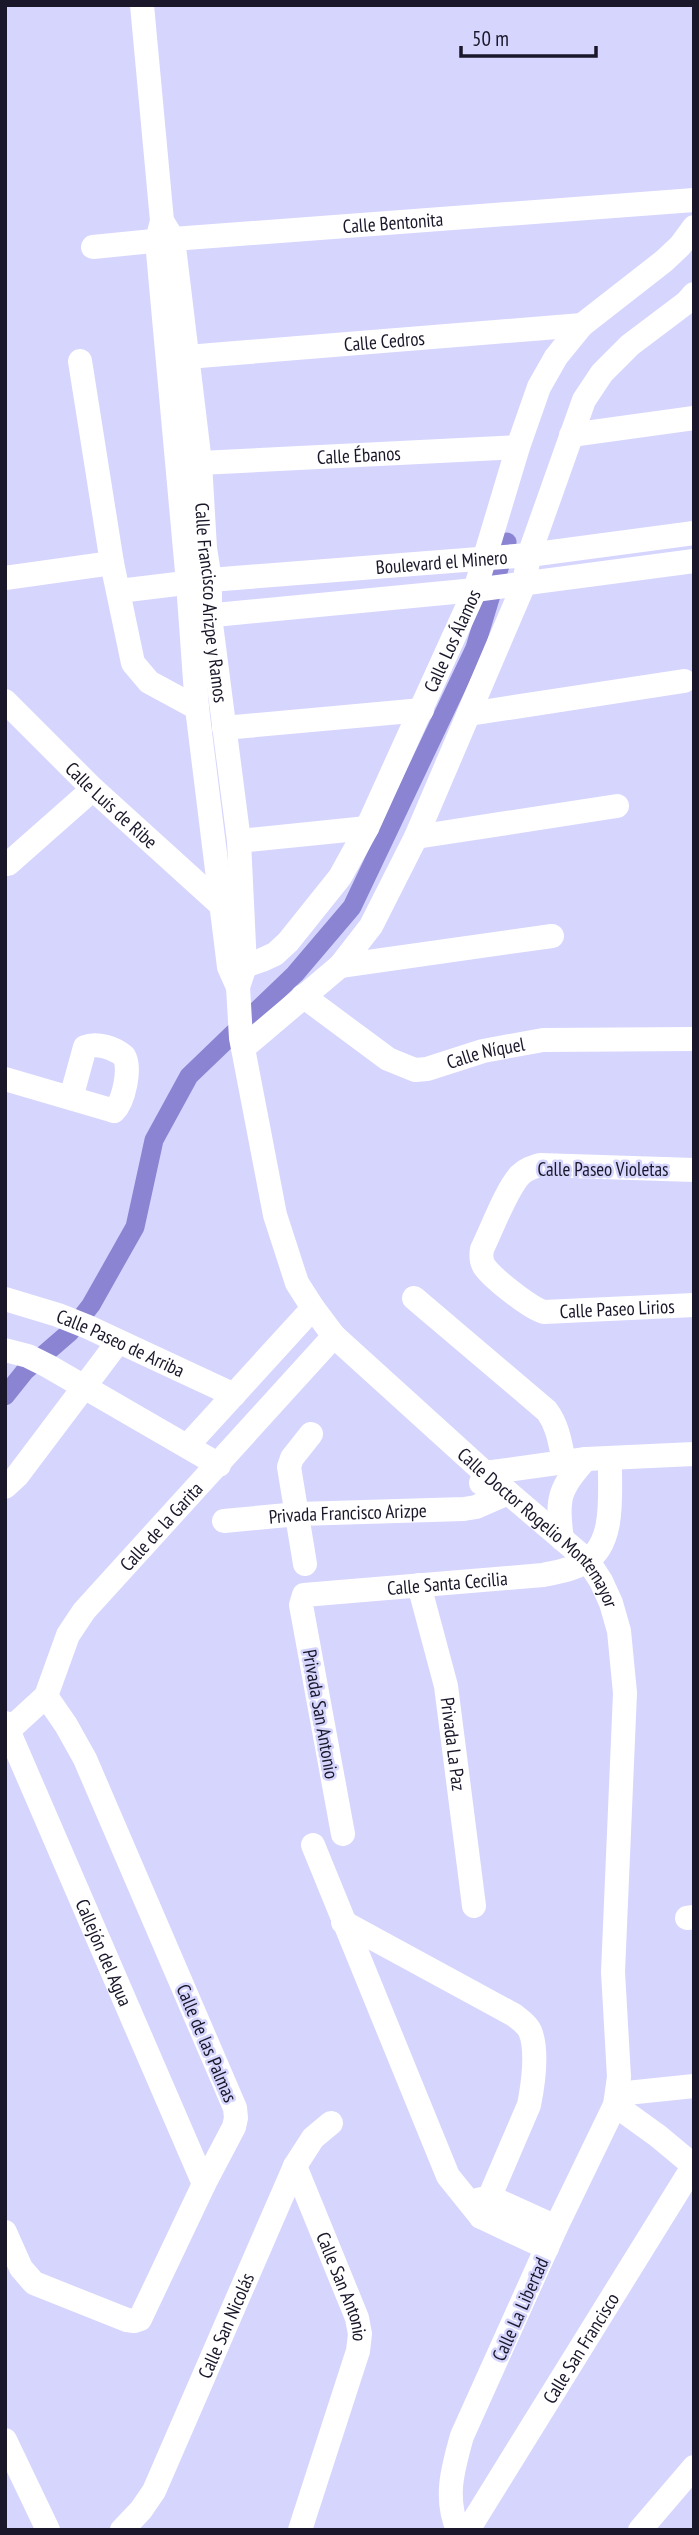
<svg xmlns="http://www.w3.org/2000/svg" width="699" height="2535" font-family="'PT Sans Narrow',sans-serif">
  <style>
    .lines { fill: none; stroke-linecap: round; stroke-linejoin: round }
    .canal { stroke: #8a84d3; stroke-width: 19 }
    .minor { stroke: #fff; stroke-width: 24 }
    .labels { text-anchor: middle; stroke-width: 5; stroke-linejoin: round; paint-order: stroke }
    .street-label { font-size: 19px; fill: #191729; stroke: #d6d5fe }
  </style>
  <rect width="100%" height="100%" fill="#d6d5fe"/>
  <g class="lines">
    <path class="canal" d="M5,1396L25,1371L70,1332L91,1305L135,1227L154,1140L189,1076L295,974L352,907L475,648L507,542"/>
    <g class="minor">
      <path d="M142,5L162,221L157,241L188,583L197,708L229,967L238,987"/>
      <path id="s1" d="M162,221L173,239L178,280L200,463L205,548L210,580V616L239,841L245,966L238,987L241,1038L275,1215L297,1283L313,1308L334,1336L485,1473L588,1561L601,1581L611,1603L619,1631L625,1693L613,1972L619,2077L615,2105L556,2227L462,2436C453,2468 444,2498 458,2530"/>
      <path id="s2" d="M93,247L173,239L694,200"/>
      <path id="s3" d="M187,357L582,325"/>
      <path d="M80,361L112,563L133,663L149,682L197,708"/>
      <path d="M571,435L694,418"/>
      <path id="s4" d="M200,463L518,447"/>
      <path d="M5,578L112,563"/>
      <path id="s5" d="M119,591L210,580L529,555L694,533"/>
      <path d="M194,617L475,590L694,561"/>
      <path id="s6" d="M5,701L93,789L221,905"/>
      <path d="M469,714L684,681"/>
      <path d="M224,728L422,710"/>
      <path d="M416,837L617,806"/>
      <path d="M239,841L367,828"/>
      <path d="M8,864L93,789"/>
      <path d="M340,966L552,936"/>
      <path id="s7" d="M232,967L245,966L262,960L275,954L288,942L340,877L367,828L475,590L518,447L539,387L556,357L582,325L664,261L680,246L694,227"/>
      <path id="s8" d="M303,996L388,1059L415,1070L427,1069L483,1051L543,1040L694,1039"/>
      <path d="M243,1048L340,966L371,926L416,837L524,584L529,555L584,400L602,373L630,345L687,302L694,294"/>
      <path d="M5,1079L111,1110L114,1111C124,1101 131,1068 124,1056C114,1048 97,1042 85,1047L71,1098"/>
      <path id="s9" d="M694,1170L540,1165C533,1167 526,1169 520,1175C506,1190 492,1229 482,1249C481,1255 481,1261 484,1266C492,1278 530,1308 544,1312L694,1305"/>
      <path d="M414,1298L547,1411C558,1426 560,1443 564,1461"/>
      <path id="s10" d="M5,1299L58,1315L88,1327L234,1395"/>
      <path d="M5,1350L28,1356L48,1366L219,1465"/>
      <path d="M188,1445L313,1308"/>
      <path d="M481,1483L485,1473L586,1459L694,1454"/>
      <path d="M5,1487L17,1476L118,1342"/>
      <path id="s11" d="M224,1521L298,1514L464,1509L476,1507L508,1493"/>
      <path d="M562,1539C556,1499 559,1488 586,1459"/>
      <path d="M305,1564L289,1467L292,1458L311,1434"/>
      <path id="s12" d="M419,1585L446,1686L474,1906"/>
      <path id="s13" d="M5,1723L204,2184"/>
      <path id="s14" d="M10,1729L46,1696L68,1635L84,1611L334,1336"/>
      <path id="s15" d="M343,1834L301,1605L304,1595L543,1575C557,1572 572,1570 585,1562C617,1543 609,1490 610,1458"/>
      <path d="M313,1845L448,2176L481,2217L547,2248"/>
      <path d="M687,1918L694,1917"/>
      <path d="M343,1922L514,2015C520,2020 527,2024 530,2031C538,2050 533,2085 529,2105L481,2217"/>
      <path d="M617,2094L694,2086"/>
      <path d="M615,2105L658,2136L694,2166"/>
      <path id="s16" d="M295,2166L357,2318L360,2334L358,2351L300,2530"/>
      <path d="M474,2201L490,2197L556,2227"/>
      <path d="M5,2232L21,2268L34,2283L127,2320L134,2321L140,2319L204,2184L234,2127L236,2118L235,2108L85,1759L66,1725L46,1696"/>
      <path d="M5,2440L48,2530"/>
      <path id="s17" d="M122,2530L141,2510L154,2491L295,2166L313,2138L331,2123"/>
      <path id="s18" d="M468,2530L694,2165"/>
      <path d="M640,2530L694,2467"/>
    </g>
  </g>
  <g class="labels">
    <g class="street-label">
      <text dy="7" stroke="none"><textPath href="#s2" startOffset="301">Calle Bentonita</textPath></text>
      <text dy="7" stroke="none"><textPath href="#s3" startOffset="198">Calle Cedros</textPath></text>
      <text dy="7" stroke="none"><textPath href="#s4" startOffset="159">Calle Ébanos</textPath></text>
      <text dy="7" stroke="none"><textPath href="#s5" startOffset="324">Boulevard el Minero</textPath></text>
      <text dy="7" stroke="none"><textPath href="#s1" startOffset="387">Calle Francisco Arizpe y Ramos</textPath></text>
      <text dy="7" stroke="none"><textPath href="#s7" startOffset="408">Calle Los Álamos</textPath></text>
      <text dy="7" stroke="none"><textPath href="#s6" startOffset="149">Calle Luis de Ribe</textPath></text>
      <text dy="7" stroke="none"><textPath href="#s8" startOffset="208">Calle Níquel</textPath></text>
      <text x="603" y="1176">Calle Paseo Violetas</text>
      <text dy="7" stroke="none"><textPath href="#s9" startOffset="427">Calle Paseo Lirios</textPath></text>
      <text dy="7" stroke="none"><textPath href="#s10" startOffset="124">Calle Paseo de Arriba</textPath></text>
      <text dy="7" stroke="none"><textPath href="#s11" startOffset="124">Privada Francisco Arizpe</textPath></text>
      <text dy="7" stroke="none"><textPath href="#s14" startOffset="257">Calle de la Garita</textPath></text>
      <text dy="7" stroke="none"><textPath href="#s1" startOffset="1423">Calle Doctor Rogelio Montemayor</textPath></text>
      <text dy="7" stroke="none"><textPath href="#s15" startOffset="387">Calle Santa Cecilia</textPath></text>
      <text transform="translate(321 1714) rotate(80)" y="7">Privada San Antonio</text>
      <text dy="7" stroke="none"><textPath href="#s12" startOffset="163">Privada La Paz</textPath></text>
      <text dy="7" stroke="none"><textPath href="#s13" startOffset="250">Callejón del Agua</textPath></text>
      <text transform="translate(207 2043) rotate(67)" y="7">Calle de las Palmas</text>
      <text dy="7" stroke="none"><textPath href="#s16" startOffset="130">Calle San Antonio</textPath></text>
      <text transform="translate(520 2309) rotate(-66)" y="7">Calle La Libertad</text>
      <text dy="7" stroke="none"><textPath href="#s17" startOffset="231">Calle San Nicolás</textPath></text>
      <text dy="7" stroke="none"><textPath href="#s18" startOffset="214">Calle San Francisco</textPath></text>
    </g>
  </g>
  <rect width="699" height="2535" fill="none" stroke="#191729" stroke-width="14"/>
  <path d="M461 46v10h135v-10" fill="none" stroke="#191729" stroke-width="3.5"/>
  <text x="472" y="46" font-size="21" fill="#191729" stroke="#d6d5fe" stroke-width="5" paint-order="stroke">50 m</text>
</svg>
